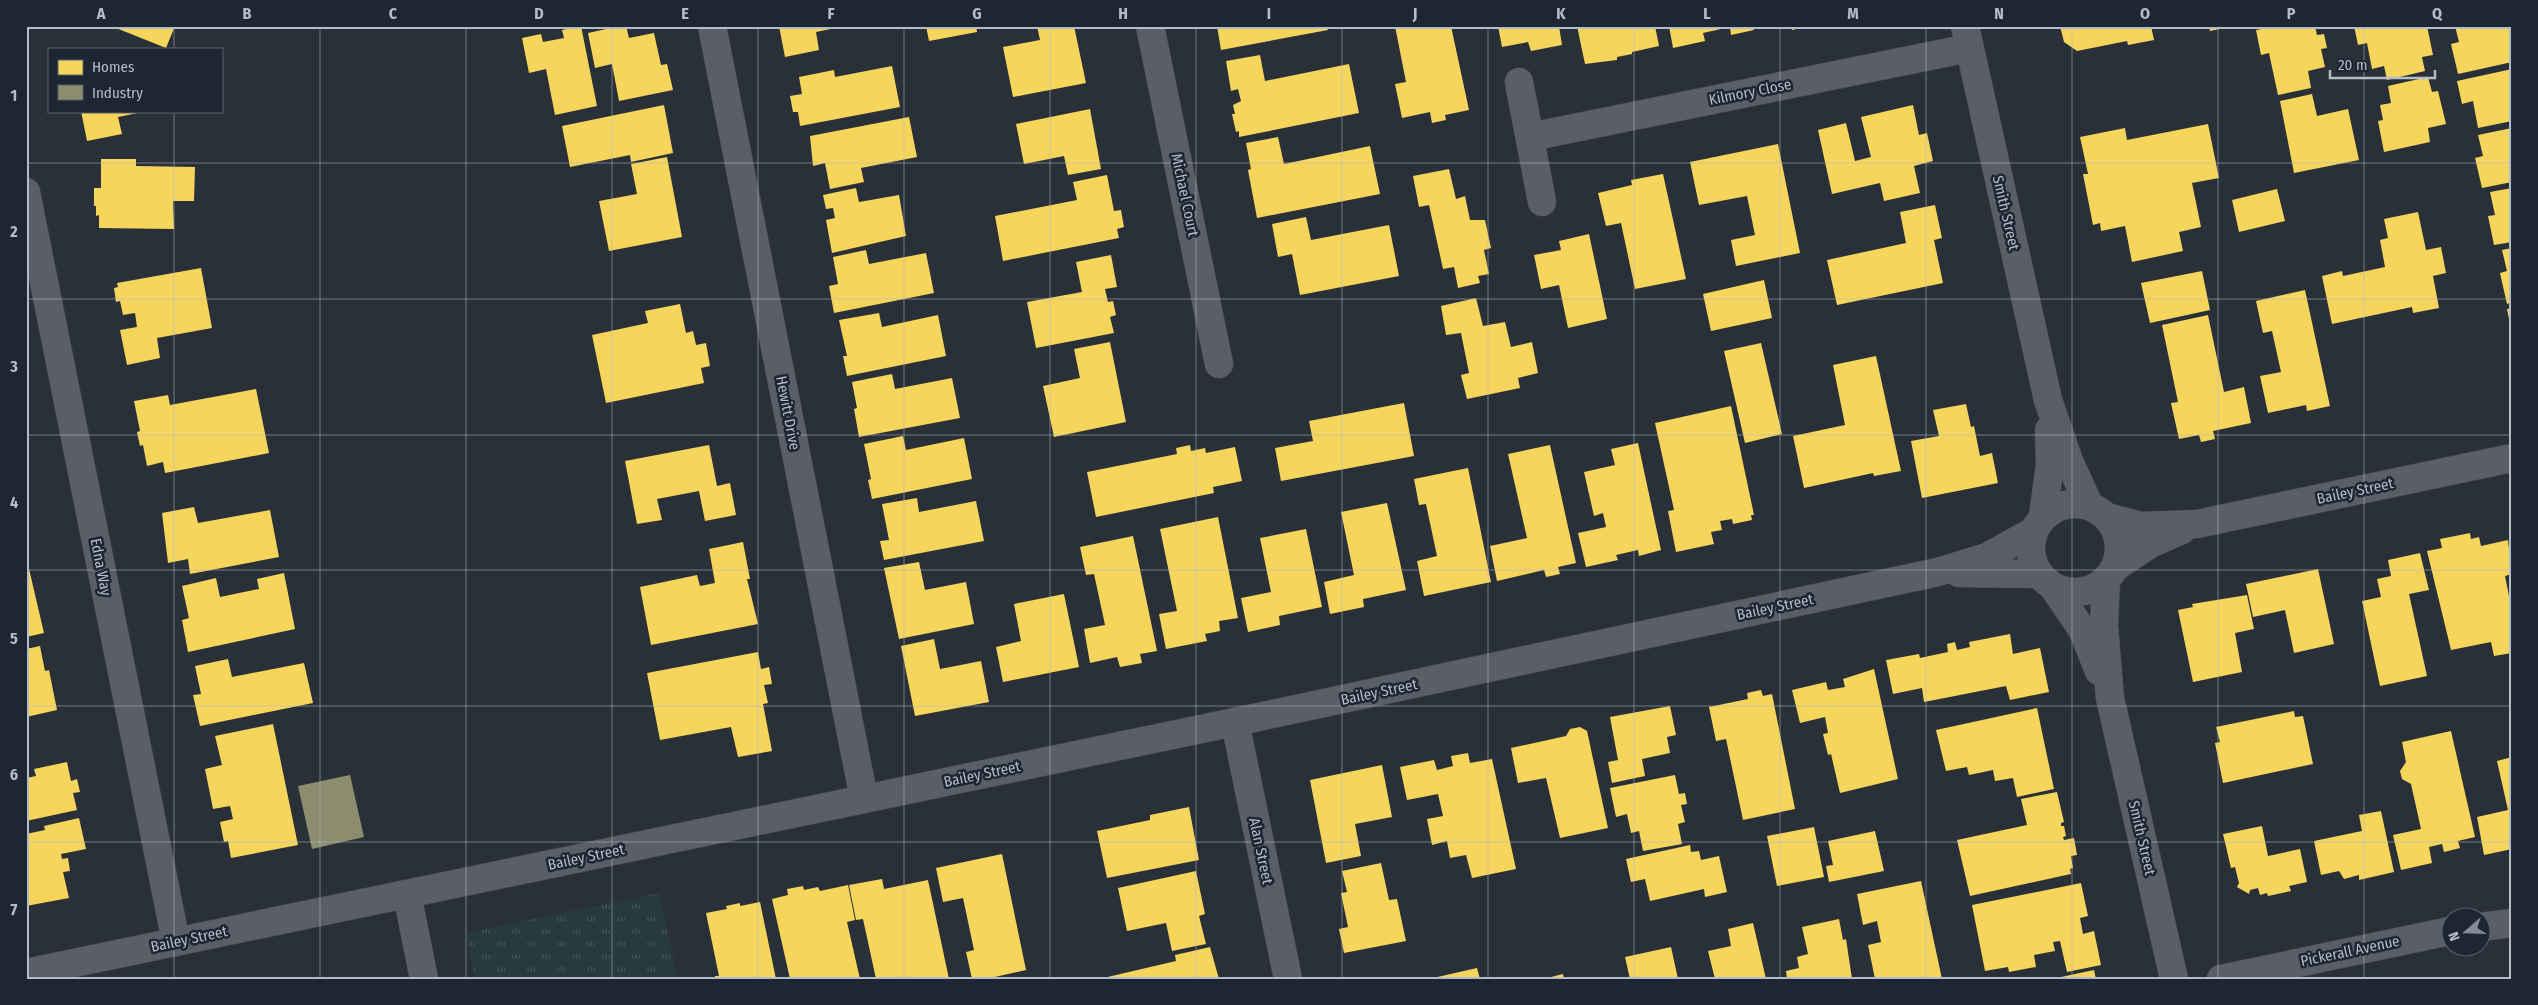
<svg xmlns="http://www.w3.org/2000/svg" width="2538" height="1005" font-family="'Fira Sans Condensed',sans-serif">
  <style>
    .grass { fill: url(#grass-tufts) }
    .homes { fill: #f6d55c }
    .industry { fill: #8c8c6e }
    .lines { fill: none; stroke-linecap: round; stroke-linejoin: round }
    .minor-casing { stroke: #484c53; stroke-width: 29 }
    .minor { stroke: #5a5e66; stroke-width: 28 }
    .grid { fill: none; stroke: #b4bcc9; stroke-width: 1; stroke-opacity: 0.55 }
    .labels { text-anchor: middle; stroke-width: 5; stroke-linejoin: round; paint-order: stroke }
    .street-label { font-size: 15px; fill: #b4bcc9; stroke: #1d2633 }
    .neatline { fill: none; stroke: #b4bcc9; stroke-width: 2 }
    .grid-label { font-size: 16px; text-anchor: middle; font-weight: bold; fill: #b4bcc9 }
  </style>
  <defs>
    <pattern id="grass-tufts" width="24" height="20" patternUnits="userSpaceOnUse" patternTransform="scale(1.25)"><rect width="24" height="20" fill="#273a3e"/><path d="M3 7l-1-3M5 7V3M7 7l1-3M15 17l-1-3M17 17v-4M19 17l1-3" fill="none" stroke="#445559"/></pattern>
  </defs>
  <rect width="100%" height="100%" fill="#2a3038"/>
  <path class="grass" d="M659,893L678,979H475L466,933Z"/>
  <g class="homes">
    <path d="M111,26H175L166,48Z"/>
    <path d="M581,26L597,106L555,115L546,69L529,73L522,38L541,34L543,42L564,38L562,30Z"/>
    <path d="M620,26H626L629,38L654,33L661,65L667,64L673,90L619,101L612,64L595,68L588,33Z"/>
    <path d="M779,26H840V27L816,32L819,50L785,57Z"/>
    <path d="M926,26H976L977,32L929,41Z"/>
    <path d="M1037,26H1074L1086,83L1013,97L1003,47L1040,40Z"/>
    <path d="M1217,26H1327L1328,30L1221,50Z"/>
    <path d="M1395,26H1451L1469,110L1445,115L1446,120L1432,123L1430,112L1402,118L1395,84L1406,82Z"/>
    <path d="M1498,26H1559L1562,45L1531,51L1528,42L1502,47Z"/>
    <path d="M1577,26H1655L1659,46L1632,52V54L1617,57V60L1585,64Z"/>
    <path d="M1669,26H1753L1754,30L1731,35L1730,27L1703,33L1705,41L1673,48Z"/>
    <path d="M1791,26H1804L1805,27L1792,30Z"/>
    <path d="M2060,26H2151L2154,40L2128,45L2127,41L2077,51L2064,42Z"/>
    <path d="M2209,26H2229V27L2210,31Z"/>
    <path d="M2277,26H2315L2317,35L2324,34L2327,48L2321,49L2325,67L2308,71L2311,88L2278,95L2269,53L2261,55L2256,30Z"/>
    <path d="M2354,26H2427L2433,55L2422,57L2425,71L2387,80L2384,66L2372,69L2367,43L2358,45Z"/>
    <path d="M2455,26H2512V62L2458,74L2451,44L2459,42Z"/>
    <path d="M1260,55L1265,81L1349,64L1359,113L1239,137V131L1236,132L1232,114H1235L1233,105L1241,101L1238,89L1231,91L1226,61Z"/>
    <path d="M892,66L900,107L800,126L798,112H793L790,96L802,94L799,77L834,70L835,77Z"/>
    <path d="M2512,69V121L2478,128L2473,101L2462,104L2457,81Z"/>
    <path d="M2428,77L2432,92L2438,91L2446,124L2428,128L2430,142L2384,152L2378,121L2383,120L2380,105L2391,103L2388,86Z"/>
    <path d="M2312,94L2317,116L2348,109L2359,160L2294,173L2280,101Z"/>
    <path d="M664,105L673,153L631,162L630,155L570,167L562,126Z"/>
    <path d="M1913,105L1919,135L1927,133L1933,161L1914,166L1920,193L1884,201L1880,183L1832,194L1818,130L1846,123L1855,161L1871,157L1861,117Z"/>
    <path d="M1090,109L1101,169L1068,175L1064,156L1024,164L1016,124Z"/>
    <path d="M81,111H143V112L118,117L122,134L87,141Z"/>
    <path d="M909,117L917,157L861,168L864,182L830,189L825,163L813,166L810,136Z"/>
    <path d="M2208,124L2219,178L2192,183L2201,227L2179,232L2183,251L2132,262L2125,226L2101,231L2100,223L2093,225L2083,174H2088L2080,137L2125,128L2127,140Z"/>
    <path d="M2512,128V182L2482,188L2475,158L2483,156L2478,135Z"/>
    <path d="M1278,137L1284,164L1370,146L1380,194L1257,218L1248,170L1251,169L1246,143Z"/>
    <path d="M1778,144L1800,253L1736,266L1731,240L1755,235L1747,196L1699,205L1690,162Z"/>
    <path d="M667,157L682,237L609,251L599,201L637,194L631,164Z"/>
    <path d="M101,159H136V166L195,167L194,201H173L174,229L99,228V215L96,216V206H94V188H101Z"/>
    <path d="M1449,169L1456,199L1465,196L1470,220H1485L1491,248L1484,250L1489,274L1478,276L1480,283L1458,288L1454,267L1443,269L1429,205L1419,207L1413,176Z"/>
    <path d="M1663,174L1686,279L1635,289L1621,223L1606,226L1598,193L1632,185L1631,180Z"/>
    <path d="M1107,175L1114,211L1121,210L1124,227L1117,229L1119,238L1003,261L995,216L1077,200L1073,182Z"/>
    <path d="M856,188L859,202L899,195L906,236L832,253L826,220L835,218L833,208L826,209L823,195Z"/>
    <path d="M2512,188V242L2494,245L2488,216L2495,215L2490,192Z"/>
    <path d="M2277,189L2285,221L2239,232L2232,200Z"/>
    <path d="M1935,205L1942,238L1934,240L1943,283L1837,305L1827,260L1906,243L1900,212Z"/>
    <path d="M2418,212L2426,250L2441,247L2446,273L2433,276L2439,308L2413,313L2412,307L2332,324L2322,276L2342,271L2343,276L2385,267L2380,240L2388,238L2384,219Z"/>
    <path d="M1306,217L1311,240L1389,225L1399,276L1300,295L1292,254L1278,257L1272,224Z"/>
    <path d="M1589,234L1607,319L1568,328L1559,285L1541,289L1534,255L1561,250L1559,241Z"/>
    <path d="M2512,248V302L2507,304L2500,273L2507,271L2502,250Z"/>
    <path d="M866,250L869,264L926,253L934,293L834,313L829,286L838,284L833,257Z"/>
    <path d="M1111,255L1117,287L1105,289L1108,302L1113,301L1116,315L1110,317L1114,333L1036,348L1027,302L1082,292L1076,262Z"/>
    <path d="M201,268L212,328L157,338L160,358L127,365L120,330L137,327L135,313L123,315L120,301L116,302L114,288L118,287L117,283Z"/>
    <path d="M2202,271L2210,310L2150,323L2141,283Z"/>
    <path d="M1764,280L1772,318L1711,331L1703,294Z"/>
    <path d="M2305,290L2330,406L2307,411L2306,405L2268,413L2260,376L2281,372L2272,331L2263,333L2256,301Z"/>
    <path d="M1476,298L1483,326L1505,322L1511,347L1532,342L1538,373L1518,378L1520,388L1467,399L1461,375L1469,373L1461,333L1446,335L1441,306Z"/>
    <path d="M680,304L686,333L693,331L696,345L706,343L710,366L701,368L704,383L606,403L592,335L648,323L645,311Z"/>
    <path d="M2512,308V329H2511L2507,309Z"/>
    <path d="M879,313L882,327L938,315L946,356L847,376L843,356H847L839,320Z"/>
    <path d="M2208,315L2224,392L2244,387L2251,423L2213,431L2215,439L2201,442L2199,435L2179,439L2171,403L2178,402L2162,325Z"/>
    <path d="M1110,342L1126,422L1054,437L1043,386L1080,378L1074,349Z"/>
    <path d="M1761,343L1782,434L1745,443L1724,351Z"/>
    <path d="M1876,356L1901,471L1874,476L1873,473L1804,488L1793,436L1845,425L1833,365Z"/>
    <path d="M892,374L895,389L952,378L960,418L859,437L854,409L857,408L852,382Z"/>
    <path d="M256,389L269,453L165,473L163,462L147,466L143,445L140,446L137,432L140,431L134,401L168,395L170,405Z"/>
    <path d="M1404,403L1414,456L1281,481L1275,448L1313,441L1309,421Z"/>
    <path d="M1966,404L1971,427L1974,426L1980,456L1992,453L1998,483L1922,498L1911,441L1939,436L1933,410Z"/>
    <path d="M1731,406L1754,515H1751L1752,520L1733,524L1732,519L1720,521L1722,530L1711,532L1714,544L1676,552L1668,511L1674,510L1655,423Z"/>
    <path d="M903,436L906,450L964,438L972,479L872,499L868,480L871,479L864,444Z"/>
    <path d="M1638,443L1661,550L1639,556L1638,550L1616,555L1618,560L1586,567L1578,533L1606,527L1603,513L1594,516L1584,472L1615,465L1611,449Z"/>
    <path d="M709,445L717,486L730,483L736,515L705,521L699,491L657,499L662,520L637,524L625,461Z"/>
    <path d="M1190,445L1191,451L1205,448L1206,453L1235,447L1242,481L1213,487L1214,493L1096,517L1087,472L1177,454L1176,448Z"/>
    <path d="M1550,445L1576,563L1558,567L1560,574L1546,577L1544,570L1497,581L1490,546L1527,538L1508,454Z"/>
    <path d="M1468,468L1491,582L1424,596L1417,561L1437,556L1426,504L1419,505L1414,479Z"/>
    <path d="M917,498L919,512L976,501L984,541L884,560L880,541L889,540L882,504Z"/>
    <path d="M1387,503L1406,590L1363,599L1364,607L1330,614L1324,582L1354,575L1341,512Z"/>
    <path d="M194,507L198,523L270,510L279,557L190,574L188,559L168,563L162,513Z"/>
    <path d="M1218,517L1238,618L1219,621L1220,631L1205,634L1207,641L1166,649L1159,614L1177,611L1160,529Z"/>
    <path d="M1306,529L1322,607L1279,616L1280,625L1248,632L1241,598L1271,592L1260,538Z"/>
    <path d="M2470,533L2471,539L2479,537L2481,546L2508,540L2512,574L2505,576L2512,611V653L2494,656L2491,642L2451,650L2427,551L2442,548L2440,539Z"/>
    <path d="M1133,536L1157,651L1140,654L1142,663L1120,667L1117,657L1090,663L1084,629L1105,625L1094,574L1086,575L1080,547Z"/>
    <path d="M743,542L750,579H747L758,624L651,645L640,587L697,575L700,586L715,583L709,549Z"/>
    <path d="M2420,553L2429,590L2409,594L2427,676L2380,686L2362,601L2381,597L2377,579L2391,576L2388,560Z"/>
    <path d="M26,556L44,633L26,637Z"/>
    <path d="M919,562L925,590L966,582L974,624L899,639L884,568Z"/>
    <path d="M2318,569L2334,644L2294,653L2285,610L2253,617L2246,584Z"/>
    <path d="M284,573L295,629L188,652L182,620L189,618L182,586L216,578L220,597L259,589L257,579Z"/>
    <path d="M1064,594L1079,667L1003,682L996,647L1021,641L1014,604Z"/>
    <path d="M2247,595L2254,629L2235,633L2242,672L2193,682L2178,610L2193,607L2192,604Z"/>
    <path d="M2010,634L2013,654L2040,648L2049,692L2010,700L2006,686L1924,702L1922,688L1893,694L1886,660L1919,654L1920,658L1948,652L1947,644L1955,642L1957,650L1970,647L1969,642Z"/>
    <path d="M934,639L940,669L981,661L989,702L915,716L901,646Z"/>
    <path d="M40,646L45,671L49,670L57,710L26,717V649Z"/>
    <path d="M758,652L761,669L769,667L772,684L764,685L768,703L763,704L772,751L738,757L731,727L660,740L647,673Z"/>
    <path d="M228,659L232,677L304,663L313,703L200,726L193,695L201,694L195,666Z"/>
    <path d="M1874,669L1898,779L1840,793L1831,754L1828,755L1823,734L1828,733L1825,717L1800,723L1792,690L1826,682L1828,690L1845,687L1843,679Z"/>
    <path d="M1761,690L1763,696L1772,694L1795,809L1743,820L1726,739L1716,741L1709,707L1748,699L1747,693Z"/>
    <path d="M1670,706L1676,735L1667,737L1670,753L1642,759L1645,776L1612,783L1608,762L1618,760L1610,717Z"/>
    <path d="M2037,708L2054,789L2017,797L2013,778L1995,781L1993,770L1969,775L1967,767L1946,771L1936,730Z"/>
    <path d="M2294,711L2295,717L2303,716L2313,764L2223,783L2215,743L2220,742L2216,727Z"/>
    <path d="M273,724L298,845L231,858L228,841L224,842L220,822L233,819L230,806L213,809L205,769L222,765L215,736Z"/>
    <path d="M1580,727L1587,731L1608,828L1560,838L1546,778L1518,783L1511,748L1566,736L1570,729Z"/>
    <path d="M2451,731L2475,837L2458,841L2460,848L2444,852L2442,844L2429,847L2432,863L2401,870L2393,835L2421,829L2411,784L2402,779L2400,771L2406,762L2402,742Z"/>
    <path d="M1468,753L1470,763L1492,759L1516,869L1472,878L1466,855L1450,858L1447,841L1432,845L1427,819L1443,816L1438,794L1407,800L1400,767L1434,760L1437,770L1453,766L1451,756Z"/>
    <path d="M2512,757V849L2484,855L2477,817L2508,810L2497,761Z"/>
    <path d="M67,762L71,781L77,779L80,792L73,793L77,810L26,821V778L36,776L34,769Z"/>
    <path d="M1382,765L1392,817L1355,824L1361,856L1326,863L1310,780Z"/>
    <path d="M1675,775L1679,794L1685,793L1687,804L1681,805L1685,822L1678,824L1682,844L1643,851L1639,831L1631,833L1627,814L1616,817L1610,788Z"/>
    <path d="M2057,792L2064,822L2061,823V826H2064L2066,836L2063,837L2064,840L2074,838L2077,855L2071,856L2073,868L2070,869L2071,874L1970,896L1957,840L2027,825L2021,799Z"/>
    <path d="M1189,807L1199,860L1107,878L1097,831L1150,820V815Z"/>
    <path d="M2381,811L2394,872L2359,880V875L2344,879L2339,871L2321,875L2314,841L2362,831L2359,815Z"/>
    <path d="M79,818L86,849L61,854L62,859L68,858L70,871L63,872L69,898L26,906V834L45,830L44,826Z"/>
    <path d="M2262,826L2268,856L2300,849L2307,882L2289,886L2291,891L2268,896L2267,893L2260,895L2258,888L2250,890L2249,894L2237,887L2239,883L2235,867L2231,868L2223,834Z"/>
    <path d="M1814,827L1824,877L1777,886L1767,836Z"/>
    <path d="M1875,831L1884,871L1829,882L1826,866L1833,865L1828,841Z"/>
    <path d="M1690,845L1691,852L1699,851L1701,860L1719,856L1727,892L1705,897L1704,889L1650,901L1645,879L1631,882L1626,859Z"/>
    <path d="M1002,854L1026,970L986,979H972L966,952L974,950L963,898L943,902L936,868Z"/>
    <path d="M1381,863L1389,900L1397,899L1406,941L1344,953L1339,929L1348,927L1341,893L1347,892L1342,871Z"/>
    <path d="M1196,871L1205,914L1199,916L1206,944L1172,951L1166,923L1127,931L1118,888Z"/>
    <path d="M882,879L884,889L928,880L949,979H876L863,919L856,920L849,885Z"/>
    <path d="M1921,881L1942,979H1875L1868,945L1881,942L1877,921L1863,925L1857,894Z"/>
    <path d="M2081,883L2088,916L2080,918L2083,934L2094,931L2101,965L2067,972L2060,941L2053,942L2055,951L2034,955L2036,967L2009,972L2008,967L1985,971L1972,905Z"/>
    <path d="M848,885L855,920L847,922L860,979H790L772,899L788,895L787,889L803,886L804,890L818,887L820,891Z"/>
    <path d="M760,902L776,979H715V976H719L706,913L727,909L726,906L740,903V906Z"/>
    <path d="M1839,919L1843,940L1846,939L1852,979H1787L1786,971L1799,968L1797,957L1808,954L1802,927Z"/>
    <path d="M1753,923L1766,979H1715L1708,951L1731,946L1728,929Z"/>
    <path d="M1210,947L1219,979H1099L1176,961L1175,955Z"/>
    <path d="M1671,947L1678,979H1630L1625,957Z"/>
    <path d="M1477,968L1480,979H1433V978Z"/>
    <path d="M2094,970L2096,979L2061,977Z"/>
    <path d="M1563,974L1564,979H1547V978Z"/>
  </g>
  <path class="industry" d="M350,775L364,837L312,849L298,786Z"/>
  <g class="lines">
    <defs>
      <g id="minor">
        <path d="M712,26L864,799"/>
        <path d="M1150,26L1219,364"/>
        <path d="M1965,26L2048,400L2069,461L2089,505"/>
        <path d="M1519,82L1542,202"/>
        <path d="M1530,137L1969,48"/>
        <path d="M26,192L176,942"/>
        <circle cx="2075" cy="548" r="44"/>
        <path d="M2043,516L2050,465L2049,430"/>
        <path d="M2107,517L2141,526L2197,524L2512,458"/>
        <path d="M2117,566L2150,544L2182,530"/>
        <path d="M1959,573L2038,574"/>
        <path d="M2106,579L2104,626L2110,698L2174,979"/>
        <path d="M2054,588L2083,631L2099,671"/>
        <path d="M1235,722L1288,979"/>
        <path d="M407,894L424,979"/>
        <path d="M2480,927L2512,923"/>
        <path d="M26,973L1235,722L1938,572L1987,557L2032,532"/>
        <path d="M2221,979L2450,931"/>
      </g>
    </defs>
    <use href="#minor" class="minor-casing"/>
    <use href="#minor" class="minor"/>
  </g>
  <path class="grid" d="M174,26V49M320,26V979M466,26V979M612,26V979M758,26V979M904,26V979M1050,26V979M1196,26V979M1342,26V979M1488,26V979M1634,26V979M1780,26V979M1926,26V979M2072,26V979M2218,26V979M2364,26V979M174,111V979M26,163H2512M26,299H2512M26,435H2512M26,570H2512M26,706H2512M26,842H2512"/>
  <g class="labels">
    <g class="street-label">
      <text transform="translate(1750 92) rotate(-11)" y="5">Kilmory Close</text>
      <text transform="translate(1185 195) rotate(78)" y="5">Michael Court</text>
      <text transform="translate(2006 213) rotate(77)" y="5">Smith Street</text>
      <text transform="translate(788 413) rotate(79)" y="5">Hewitt Drive</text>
      <text transform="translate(2355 491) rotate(-12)" y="5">Bailey Street</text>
      <text transform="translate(101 567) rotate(79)" y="5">Edna Way</text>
      <text transform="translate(1775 607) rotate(-12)" y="5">Bailey Street</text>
      <text transform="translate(1379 692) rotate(-12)" y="5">Bailey Street</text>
      <text transform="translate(982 774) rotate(-12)" y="5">Bailey Street</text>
      <text transform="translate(2142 838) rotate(77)" y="5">Smith Street</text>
      <text transform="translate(1261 851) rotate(78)" y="5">Alan Street</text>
      <text transform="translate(586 857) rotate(-12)" y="5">Bailey Street</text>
      <text transform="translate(189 939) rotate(-12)" y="5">Bailey Street</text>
      <text transform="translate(2350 951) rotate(-12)" y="5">Pickerall Avenue</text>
    </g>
  </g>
  <rect width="2538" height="1005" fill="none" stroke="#1d2633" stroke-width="55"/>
  <rect x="48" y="48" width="175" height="65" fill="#1d2633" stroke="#59626f"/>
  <rect x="58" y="60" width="25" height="15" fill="#f6d55c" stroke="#59626f"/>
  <text x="92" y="72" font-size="15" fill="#b4bcc9">Homes</text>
  <rect x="58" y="85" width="25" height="15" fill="#8c8c6e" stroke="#59626f"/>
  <text x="92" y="98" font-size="15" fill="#b4bcc9">Industry</text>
  <g transform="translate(2466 932) rotate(250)"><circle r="24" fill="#1d2633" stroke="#59626f"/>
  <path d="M0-4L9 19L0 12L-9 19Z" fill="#848b96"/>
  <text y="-8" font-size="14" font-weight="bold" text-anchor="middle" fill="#b4bcc9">N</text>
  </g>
  <path d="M2330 70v8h105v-8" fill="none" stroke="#b4bcc9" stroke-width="2.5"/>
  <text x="2338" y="70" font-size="15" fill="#b4bcc9" stroke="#1d2633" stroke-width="4" paint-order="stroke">20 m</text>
  <rect x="28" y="28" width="2482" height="950" class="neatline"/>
  <g class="grid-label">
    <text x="101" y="19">A</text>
    <text x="247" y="19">B</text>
    <text x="393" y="19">C</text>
    <text x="539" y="19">D</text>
    <text x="685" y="19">E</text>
    <text x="831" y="19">F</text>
    <text x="977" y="19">G</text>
    <text x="1123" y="19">H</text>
    <text x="1269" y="19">I</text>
    <text x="1415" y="19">J</text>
    <text x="1561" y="19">K</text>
    <text x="1707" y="19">L</text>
    <text x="1853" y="19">M</text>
    <text x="1999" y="19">N</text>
    <text x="2145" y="19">O</text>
    <text x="2291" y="19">P</text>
    <text x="2437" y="19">Q</text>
    <text x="14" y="101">1</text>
    <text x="14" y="237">2</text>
    <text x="14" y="372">3</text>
    <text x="14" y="508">4</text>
    <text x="14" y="644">5</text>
    <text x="14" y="780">6</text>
    <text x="14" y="915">7</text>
  </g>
</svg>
